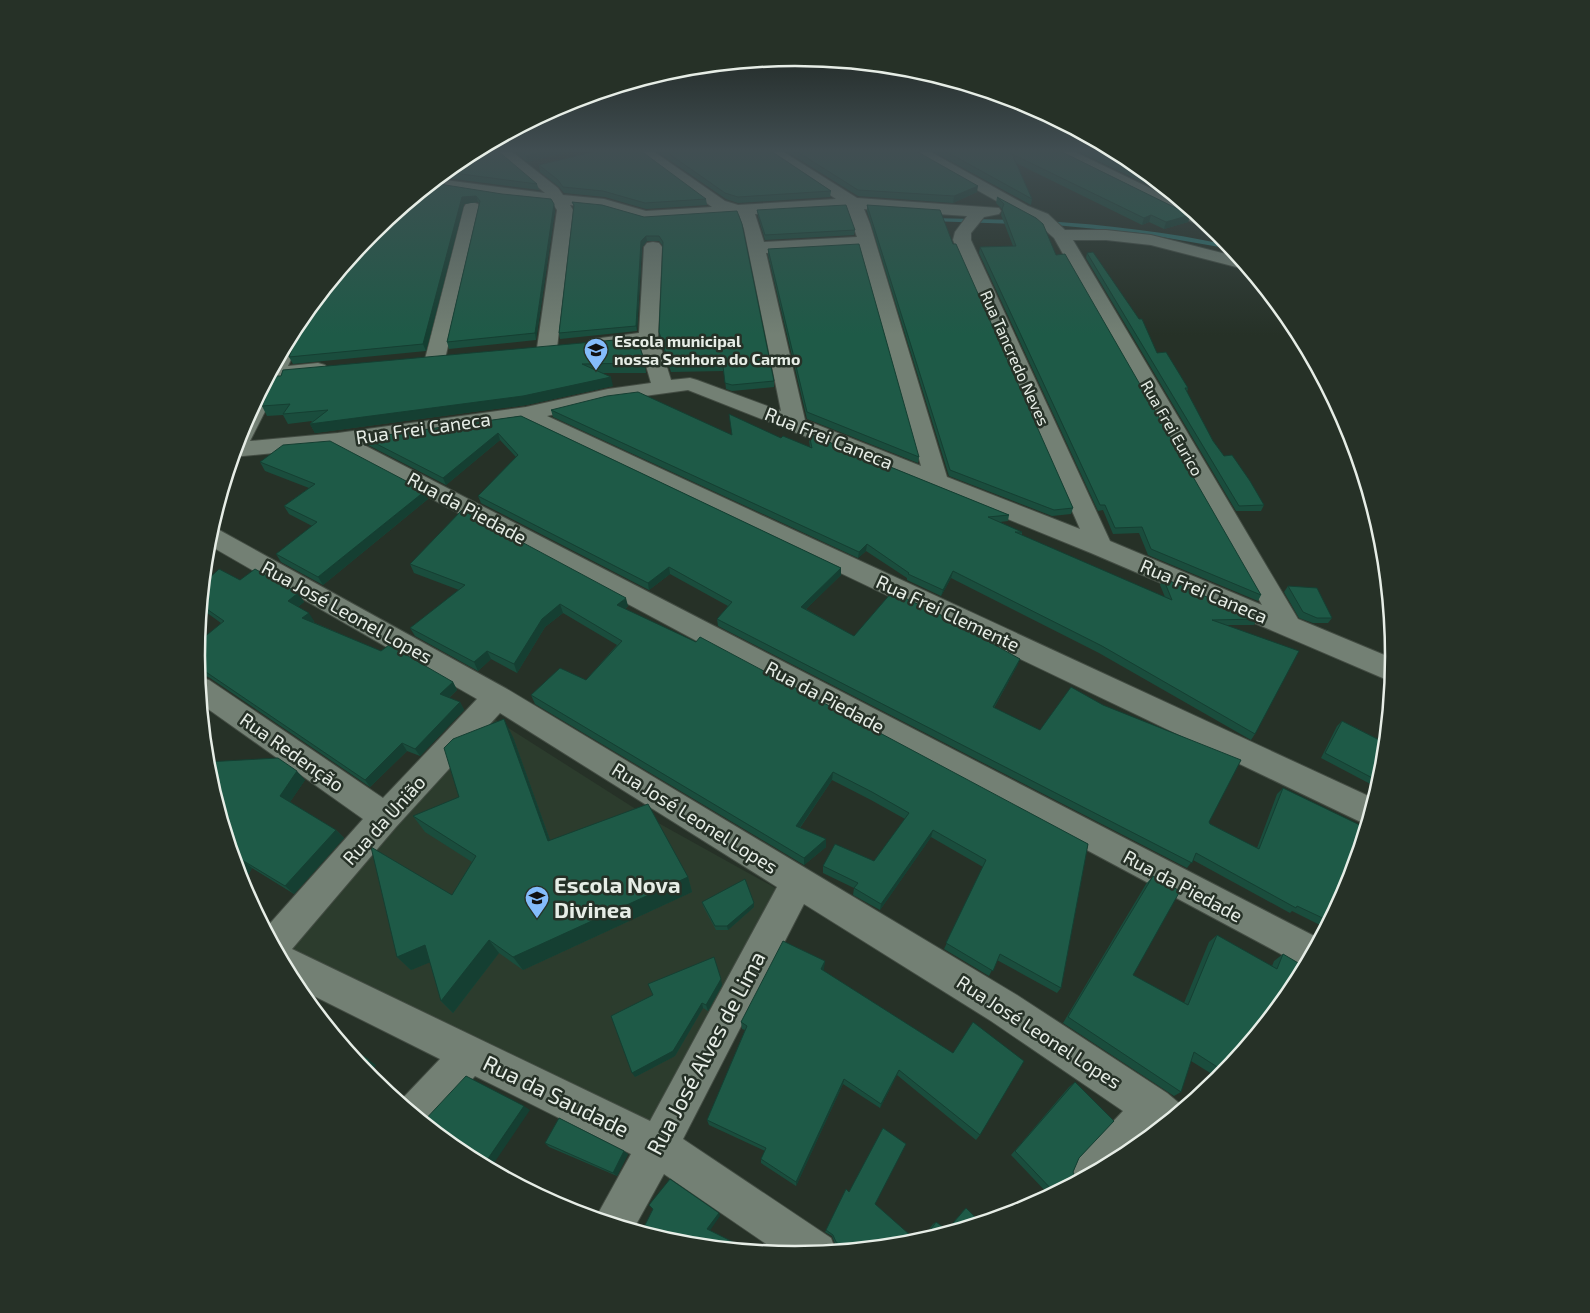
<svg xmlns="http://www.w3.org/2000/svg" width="1590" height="1313" font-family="'Exo 2',sans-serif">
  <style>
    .built { fill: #2c3c2d }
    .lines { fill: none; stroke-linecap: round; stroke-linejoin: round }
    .stream { fill: #2f7470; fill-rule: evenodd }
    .minor-casing { stroke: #434c43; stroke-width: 2 }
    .minor { fill: #738074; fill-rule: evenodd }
    .wall { fill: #1a4d3d }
    .shaded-wall { fill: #153f32 }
    .building { fill: #1e5a47; stroke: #153f32 }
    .labels { text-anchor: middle; stroke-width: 5; stroke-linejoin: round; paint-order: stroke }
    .far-poi-label { font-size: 16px; font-weight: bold; fill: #e6ede6; stroke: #263127; text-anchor: start }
    .far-street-label { font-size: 16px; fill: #e6ede6; stroke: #263127 }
    .street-label { font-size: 19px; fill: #e6ede6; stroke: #263127 }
    .near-poi-label { font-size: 22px; font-weight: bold; fill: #e6ede6; stroke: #263127; text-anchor: start }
    .near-street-label { font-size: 22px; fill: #e6ede6; stroke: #263127 }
    .rim { fill: none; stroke: #e6ede6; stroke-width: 2.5 }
  </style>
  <rect width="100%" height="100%" fill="#263127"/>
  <path class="built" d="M488,715L653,820L779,890L651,1132L285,948Z"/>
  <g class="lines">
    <g class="stream">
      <path d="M931,218L1017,220L1020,222L1017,224L929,221L928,220Z"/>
      <path d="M1046,221C1107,225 1168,232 1228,245L1231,249L1139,233L1044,224V222Z"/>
    </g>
    <defs>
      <g id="minor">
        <path d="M495,151H511L558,188L563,195L604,199L646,211L712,207L636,151H653L725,201L738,205L836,199L765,151H782L857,198L999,208L1001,211L999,214L984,217L971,233V240L1110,541L1262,605L1054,238L1036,222L1016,212L913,154L911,151H929L1028,206L1048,214L1065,230H1106L1151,235L1238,257L1248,268L1244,269L1151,245L1106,240H1073L1298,619L1394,659L1392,682L1091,553L787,429L688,390L608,401L547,416L1375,799L1367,825L523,421L362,444L1320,939L1305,967L335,447L233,457L242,427L299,321L303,322L306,326L288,366L318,363L325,365L328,369L325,373L282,378L250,441L338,433L526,407L608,389L651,383L640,345L600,349L593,347L590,343L593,339L639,333L644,247L647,243L653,242L659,243L662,247L658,338L671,380L690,378L697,380L781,411L744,229L739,215L645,221L603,209L570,205L573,210L557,348L554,352L547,354L540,352L537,348L557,210L553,204L504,199L428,186L437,179L545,193ZM847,208L857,237L764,242L755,214ZM864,209L967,216L955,232L953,240L1080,529L947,477L870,224ZM860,248L921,466L805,420L766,253Z"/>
        <path d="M1054,151H1073L1185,205L1209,225H1198L1056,154Z"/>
        <path d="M472,202L478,204L480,207L445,359L442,363L435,365L428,363L425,359L464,207L466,204Z"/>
        <path d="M212,526L507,689L1017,995L1167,1093L1185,1108L1128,1155L1072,1184L1069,1176L1075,1162L1123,1111L991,1021L804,904L683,1139L831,1238L836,1251L795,1255L781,1254L664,1174L633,1230L595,1219L631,1154L475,1076L428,1127L399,1102L440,1059L296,987L265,929L363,819L201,704L198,677L209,680L383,798L477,699L207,544ZM500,713L777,887L650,1121L292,949L396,827Z"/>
      </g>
    </defs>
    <use href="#minor" class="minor-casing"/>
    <use href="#minor" class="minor"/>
  </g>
  <g class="wall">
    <path d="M514,151H572L527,162Z"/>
    <path d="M656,151H771L831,191L830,197L738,203L726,199Z"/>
    <path d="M786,151H916L977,192L953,203L858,196Z"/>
    <path d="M932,151H1060L1190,215L1188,222L1164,229L1149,222L1142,225L1016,163L1032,199L1031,205Z"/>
    <path d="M1077,151H1114L1128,159L1178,199Z"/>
    <path d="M462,158L537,184L539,190L439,177Z"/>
    <path d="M539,165L706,199L707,205L646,209L605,197L564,193L559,187L540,172Z"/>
    <path d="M433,183L555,210L536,340L449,349L447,342L479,204L478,202L464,204L426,351L293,364L289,357L304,320Z"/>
    <path d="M997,197L1056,255L1261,595L1258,601L1148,555L1139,533L1113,534L1103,510L1098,511L979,253L980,247L1013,246L1001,215L1002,209L996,203Z"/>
    <path d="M572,202L644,217L774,381V387L732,391L726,389L724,371L671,372L660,338L659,332L663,246L659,241H647L642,247L637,331L560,339L559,333L574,207Z"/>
    <path d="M867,205L953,244L1073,508L1071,514L1052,516L949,476L867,211Z"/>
    <path d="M757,210L855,230L854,235L765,240L758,216Z"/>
    <path d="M768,249L919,457L918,463L807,419L768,255Z"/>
    <path d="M1087,253L1157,353L1188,388L1187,392L1213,441L1224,456L1264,505L1261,511H1236L1086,258Z"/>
    <path d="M645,363L646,373H603L613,386L526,405L315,433L310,424L312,421L288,424L283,415L267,416L262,406L281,376L283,370Z"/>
    <path d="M551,410L731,435L781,438L810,448L809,440V434L1009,515L1008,521L1000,522L1022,532V535L1165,597L1160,585L1163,578L1258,619L1254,625H1228L1255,734L1251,740L1099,653L951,578L941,596L907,580V578L866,551L858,558L553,417Z"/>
    <path d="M521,416L841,568V575L806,609L854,636L1020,659L1017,666L994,708L1209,822L1210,824L1257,848L1277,794L1283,788L1348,886L1326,928L1292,911L1290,913L1193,860L1187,868L718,626L717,619L728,606L670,574L649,590L481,503L478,496L516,457L500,440L446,485L368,445L365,438Z"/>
    <path d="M260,462L425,491L428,499L323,585L281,562L276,554L312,526L289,514L284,506L309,488L265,471Z"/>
    <path d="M410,564L628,606L625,609L1088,844L1061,988L1057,993L997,960L989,976L944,949L983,867L931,837L880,910L853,895L854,888L823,873V866L874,861L905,819L871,800L832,780L800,828L826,847L804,865L535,704L531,695L586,680L617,645L563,613L545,627L517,673L491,659L478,671L415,636L410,628L459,590L414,573Z"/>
    <path d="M240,580L298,593L304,602L298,607L314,621L313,622L453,682L457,690L449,698L460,702L464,710L420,756L407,751L370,787L210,678L198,672L196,656L221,623L203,610L201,607L203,584Z"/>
    <path d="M1288,586L1332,618L1328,623H1313L1299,618L1284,592Z"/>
    <path d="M1342,721L1384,742L1386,735L1382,774L1378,788L1321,758L1337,726Z"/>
    <path d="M513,737L550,840L688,877L692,892L523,970L499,953L453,1013L441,1001L430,962L411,970L397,957L452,895L472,862L425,832L413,816L459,797Z"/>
    <path d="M207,773L305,780L290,802L336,830L344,838L294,894L252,868L242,887Z"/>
    <path d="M1153,876L1133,975L1184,1003L1209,942L1217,935L1272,966L1274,961L1283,954L1293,990L1220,1079L1191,1061L1181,1092L1174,1096L1063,1023L1146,884Z"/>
    <path d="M702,902L754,903V907L728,930H716L703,906Z"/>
    <path d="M825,961L823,970L980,1135L976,1140L897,1075L880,1108L843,1084L796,1186L761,1163V1159L765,1151L709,1125L707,1120L745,1030L742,1029L741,1022Z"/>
    <path d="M722,985L708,1011L703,1008L675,1056L635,1077L611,1016Z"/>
    <path d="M1075,1082L1079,1158L1073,1172L1077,1182L1050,1196L1011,1155L1069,1087Z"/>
    <path d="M545,1143L628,1154L617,1176L549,1147Z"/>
    <path d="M849,1192L875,1204L912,1244L845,1251L835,1244L832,1236L825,1232Z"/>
    <path d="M966,1208L981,1223L921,1241L933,1224L936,1222L947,1230L963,1211Z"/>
  </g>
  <g class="shaded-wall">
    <path d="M545,151H572L527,162L526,156Z"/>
    <path d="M978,186L977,192L953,203L954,196Z"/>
    <path d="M476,196L478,202L464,204L426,351L423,344L462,197Z"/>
    <path d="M554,204L555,210L536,340L535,333Z"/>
    <path d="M1151,215L1149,222L1142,225L1144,218Z"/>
    <path d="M1190,215L1188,222L1164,229L1166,222Z"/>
    <path d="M646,236L647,241L642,247L637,331L636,326L641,241Z"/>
    <path d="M611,377L613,386L526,405L315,433L310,424Z"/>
    <path d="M498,433L500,440L446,485L443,478Z"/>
    <path d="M425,491L428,499L323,585L318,577Z"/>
    <path d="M867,544L866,551L858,558L859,552Z"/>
    <path d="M669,567L670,574L649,590L648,583Z"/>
    <path d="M841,568V575L801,614V607Z"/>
    <path d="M953,571L951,578L941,596L943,590Z"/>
    <path d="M298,593L304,602L294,610L288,601Z"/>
    <path d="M626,598L628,606L619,613L617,605Z"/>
    <path d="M560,604L563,613L545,627L517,673L514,664L542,619Z"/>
    <path d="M309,613L314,621L308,626L302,618Z"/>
    <path d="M487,651L491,659L478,671L474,662Z"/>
    <path d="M1020,659L1017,666L990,714L993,707Z"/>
    <path d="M453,682L457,690L444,702L440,694Z"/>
    <path d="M460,702L464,710L420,756L415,749Z"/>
    <path d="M504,719L513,737L556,857L548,841Z"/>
    <path d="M402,743L407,751L370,787L365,780Z"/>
    <path d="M297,771L305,780L288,805L280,796Z"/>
    <path d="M833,772L832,780L796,833V826Z"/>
    <path d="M336,830L344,838L294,894L285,886Z"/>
    <path d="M933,830L931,837L880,910L881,904Z"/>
    <path d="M826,839V847L804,865V858Z"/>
    <path d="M242,860L252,868L242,887L237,870Z"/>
    <path d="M688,877L692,892L523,970L513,957Z"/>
    <path d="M754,903V907L728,930L727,926Z"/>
    <path d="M489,940L499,953L453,1013L441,1001Z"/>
    <path d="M425,945L438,959L411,970L397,957Z"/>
    <path d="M825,961L824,969L821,976V969Z"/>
    <path d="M721,979L722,985L708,1011L706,1005Z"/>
    <path d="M702,1003L703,1008L675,1056L635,1077L632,1073Z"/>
    <path d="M338,1039L376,1065L369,1077L362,1069Z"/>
    <path d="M899,1070L897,1075L880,1108L881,1104Z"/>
    <path d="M844,1079L843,1084L796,1186V1182Z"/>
    <path d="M524,1106L530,1110L490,1169L483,1166Z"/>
    <path d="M624,1151L628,1154L617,1176L613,1173Z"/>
    <path d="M719,1213L720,1216L709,1232L707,1229Z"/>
  </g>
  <g class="building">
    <path d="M476,151H498L537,184L446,172L462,158Z"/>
    <path d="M520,151H545L526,156Z"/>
    <path d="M596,151H641L706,199L645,203L603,191L563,187L558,180L539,165Z"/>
    <path d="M665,151H771L831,191L738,197L725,193Z"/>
    <path d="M796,151H916L978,186L954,196L858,190Z"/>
    <path d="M945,151H1060L1190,215L1166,222L1151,215L1144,218L1012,154L1032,199Z"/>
    <path d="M1092,151H1114L1128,159L1156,181Z"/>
    <path d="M433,183L502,194L551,199L554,204L535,333L447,342L480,201L476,196L462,197L423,344L289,357L304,320L303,317L372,233Z"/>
    <path d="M997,197L1036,218L1043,224L1056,255L1065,254L1261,595L1151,549L1142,527L1115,528L1105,505H1100L980,247L1016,246L1002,209L1004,204Z"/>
    <path d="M572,202L602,205L644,217L737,211L742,224L774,381L732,385L725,383L723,366H670L659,332L663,242L659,236H646L641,241L636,326L559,333L574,205Z"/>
    <path d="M846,205L855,230L765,235L757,210Z"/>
    <path d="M867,205L940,210L953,244H956L1073,508L1054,510L950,470Z"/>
    <path d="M859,244L919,457L807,412L768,249Z"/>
    <path d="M1093,252L1139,319H1142L1157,353L1166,352L1188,388H1185L1213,441L1224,456L1232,455L1250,481L1264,505L1239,506L1087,253Z"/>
    <path d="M637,338L645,363L582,364L611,377L523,396L310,424L328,410L283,414L290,404L262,406L275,376H281L283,370Z"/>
    <path d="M638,392L732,435L729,414L781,438L783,436L812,448L809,434L1009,515L988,517L1022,532H1015L1172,600L1163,578L1258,619L1212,620L1299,651L1255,734L1102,646L953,571L943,590L908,574L909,573L867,544L859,552L551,410L607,396Z"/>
    <path d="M521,416L841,568L801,607L854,636L892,592L939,614L1020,659L993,707L1040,730L1071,687L1103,705L1241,760L1209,822L1210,824L1259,849L1283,788L1366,828L1348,886L1329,921L1297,906L1296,908L1196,853L1192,863L717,619L732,602L669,567L648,583L478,496L518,455L498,433L443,478L365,438Z"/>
    <path d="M330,441L425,491L318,577L276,554L317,522L284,506L315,484L260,462L283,445Z"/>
    <path d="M462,510L626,598L617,605L696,642L700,637L1088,844L1061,988L1000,954L993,971L946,943L986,860L933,830L881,904L854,888L858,883L823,866L835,844L874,861L909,813L872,792L833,772L796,826L826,839L804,858L531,695L560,668L586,680L622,641L560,604L542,619L514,664L487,651L474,662L410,628L465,585L410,564Z"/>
    <path d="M219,569L240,580L255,569L298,593L288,601L309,613L302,618L381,651L389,645L453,682L440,694L460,702L415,749L402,743L365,780L203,670L197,668L196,656L197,643L224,621L201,605L203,584Z"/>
    <path d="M1288,586L1317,588L1332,618H1317L1303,612Z"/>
    <path d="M504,719L548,841L648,804L688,877L513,957L489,940L441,1001L425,945L397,957L371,847L452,895L476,856L413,816L459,797L444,748L453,739Z"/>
    <path d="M1342,721L1385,743L1382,774L1380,782L1325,753Z"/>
    <path d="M278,758L297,771L280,796L336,830L285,886L242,860L237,870L207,773L206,762Z"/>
    <path d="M1153,876L1180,891L1133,975L1188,1005L1217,935L1277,969L1283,954L1305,967L1293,990L1225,1072L1194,1052L1181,1092L1068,1017Z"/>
    <path d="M745,879L754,903L727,926H715L702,902Z"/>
    <path d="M783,941L825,961L821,969L953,1053L973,1022L1024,1061L980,1135L899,1070L881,1104L844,1079L796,1182L761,1159L766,1148L707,1120L747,1026L741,1022Z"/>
    <path d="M714,957L721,979L706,1005L702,1003L673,1051L632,1073L611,1016L653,995L648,984Z"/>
    <path d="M338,1039L369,1060L362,1069Z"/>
    <path d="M466,1076L524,1106L483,1166L462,1154L423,1122Z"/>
    <path d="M1075,1082L1114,1121L1079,1158L1073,1172L1077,1182L1055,1193L1015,1151Z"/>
    <path d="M559,1118L624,1151L613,1173L545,1143Z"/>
    <path d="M883,1128L906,1144L875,1204L918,1242L912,1244L848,1250L836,1242L833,1235L826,1230L846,1189L849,1192Z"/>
    <path d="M670,1179L719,1213L707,1229L751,1251L678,1244L641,1233L653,1209L649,1205Z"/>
    <path d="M966,1208L981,1223L923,1241L936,1222L947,1230Z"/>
  </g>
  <linearGradient id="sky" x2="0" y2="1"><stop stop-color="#151b15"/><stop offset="0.45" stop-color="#414e52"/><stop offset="1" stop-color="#414e52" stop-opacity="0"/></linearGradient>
  <rect width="1590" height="335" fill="url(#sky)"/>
  <defs>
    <symbol id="school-pin" viewBox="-11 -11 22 30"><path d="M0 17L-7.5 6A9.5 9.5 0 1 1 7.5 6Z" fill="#84bcfb" stroke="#263127"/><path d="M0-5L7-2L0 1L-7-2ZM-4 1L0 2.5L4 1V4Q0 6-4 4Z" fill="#111"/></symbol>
  </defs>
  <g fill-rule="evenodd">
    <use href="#school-pin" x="582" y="336" width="28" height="38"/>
    <use href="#school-pin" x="523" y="884" width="28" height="38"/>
  </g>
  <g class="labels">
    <g class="far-poi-label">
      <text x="614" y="347">Escola municipal<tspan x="614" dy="18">nossa Senhora do Carmo</tspan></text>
    </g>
    <g class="far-street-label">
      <text transform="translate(1015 358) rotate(66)" y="6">Rua Tancredo Neves</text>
      <text transform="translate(1172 428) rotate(60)" y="6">Rua Frei Eurico</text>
    </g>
    <g class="street-label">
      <text transform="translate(423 428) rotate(-8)" y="7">Rua Frei Caneca</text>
      <text transform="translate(829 438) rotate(22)" y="7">Rua Frei Caneca</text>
      <text transform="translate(467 508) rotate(28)" y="7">Rua da Piedade</text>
      <text transform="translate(1204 591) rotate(23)" y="7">Rua Frei Caneca</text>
      <text transform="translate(347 612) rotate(29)" y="7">Rua José Leonel Lopes</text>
      <text transform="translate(948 613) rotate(25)" y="7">Rua Frei Clemente</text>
      <text transform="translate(825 697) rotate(28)" y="7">Rua da Piedade</text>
      <text transform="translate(292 752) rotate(35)" y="7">Rua Redenção</text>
      <text transform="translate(695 818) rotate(32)" y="7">Rua José Leonel Lopes</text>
      <text transform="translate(384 820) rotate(-48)" y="7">Rua da União</text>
      <text transform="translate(1183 886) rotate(28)" y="7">Rua da Piedade</text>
      <text transform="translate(1039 1032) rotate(33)" y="7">Rua José Leonel Lopes</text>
    </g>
    <g class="near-poi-label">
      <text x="554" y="893">Escola Nova<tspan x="554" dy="25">Divinea</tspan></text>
    </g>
    <g class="near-street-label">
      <text transform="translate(706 1053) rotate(-62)" y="8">Rua José Alves de Lima</text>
      <text transform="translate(556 1096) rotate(26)" y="8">Rua da Saudade</text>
    </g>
  </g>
  <path d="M0 0H1590V1313H0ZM205 656a590 590 0 1 1 1180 0a590 590 0 1 1-1180 0Z" fill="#263127" fill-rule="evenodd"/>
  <path class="rim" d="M205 656a590 590 0 1 1 1180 0a590 590 0 1 1-1180 0Z"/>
</svg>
